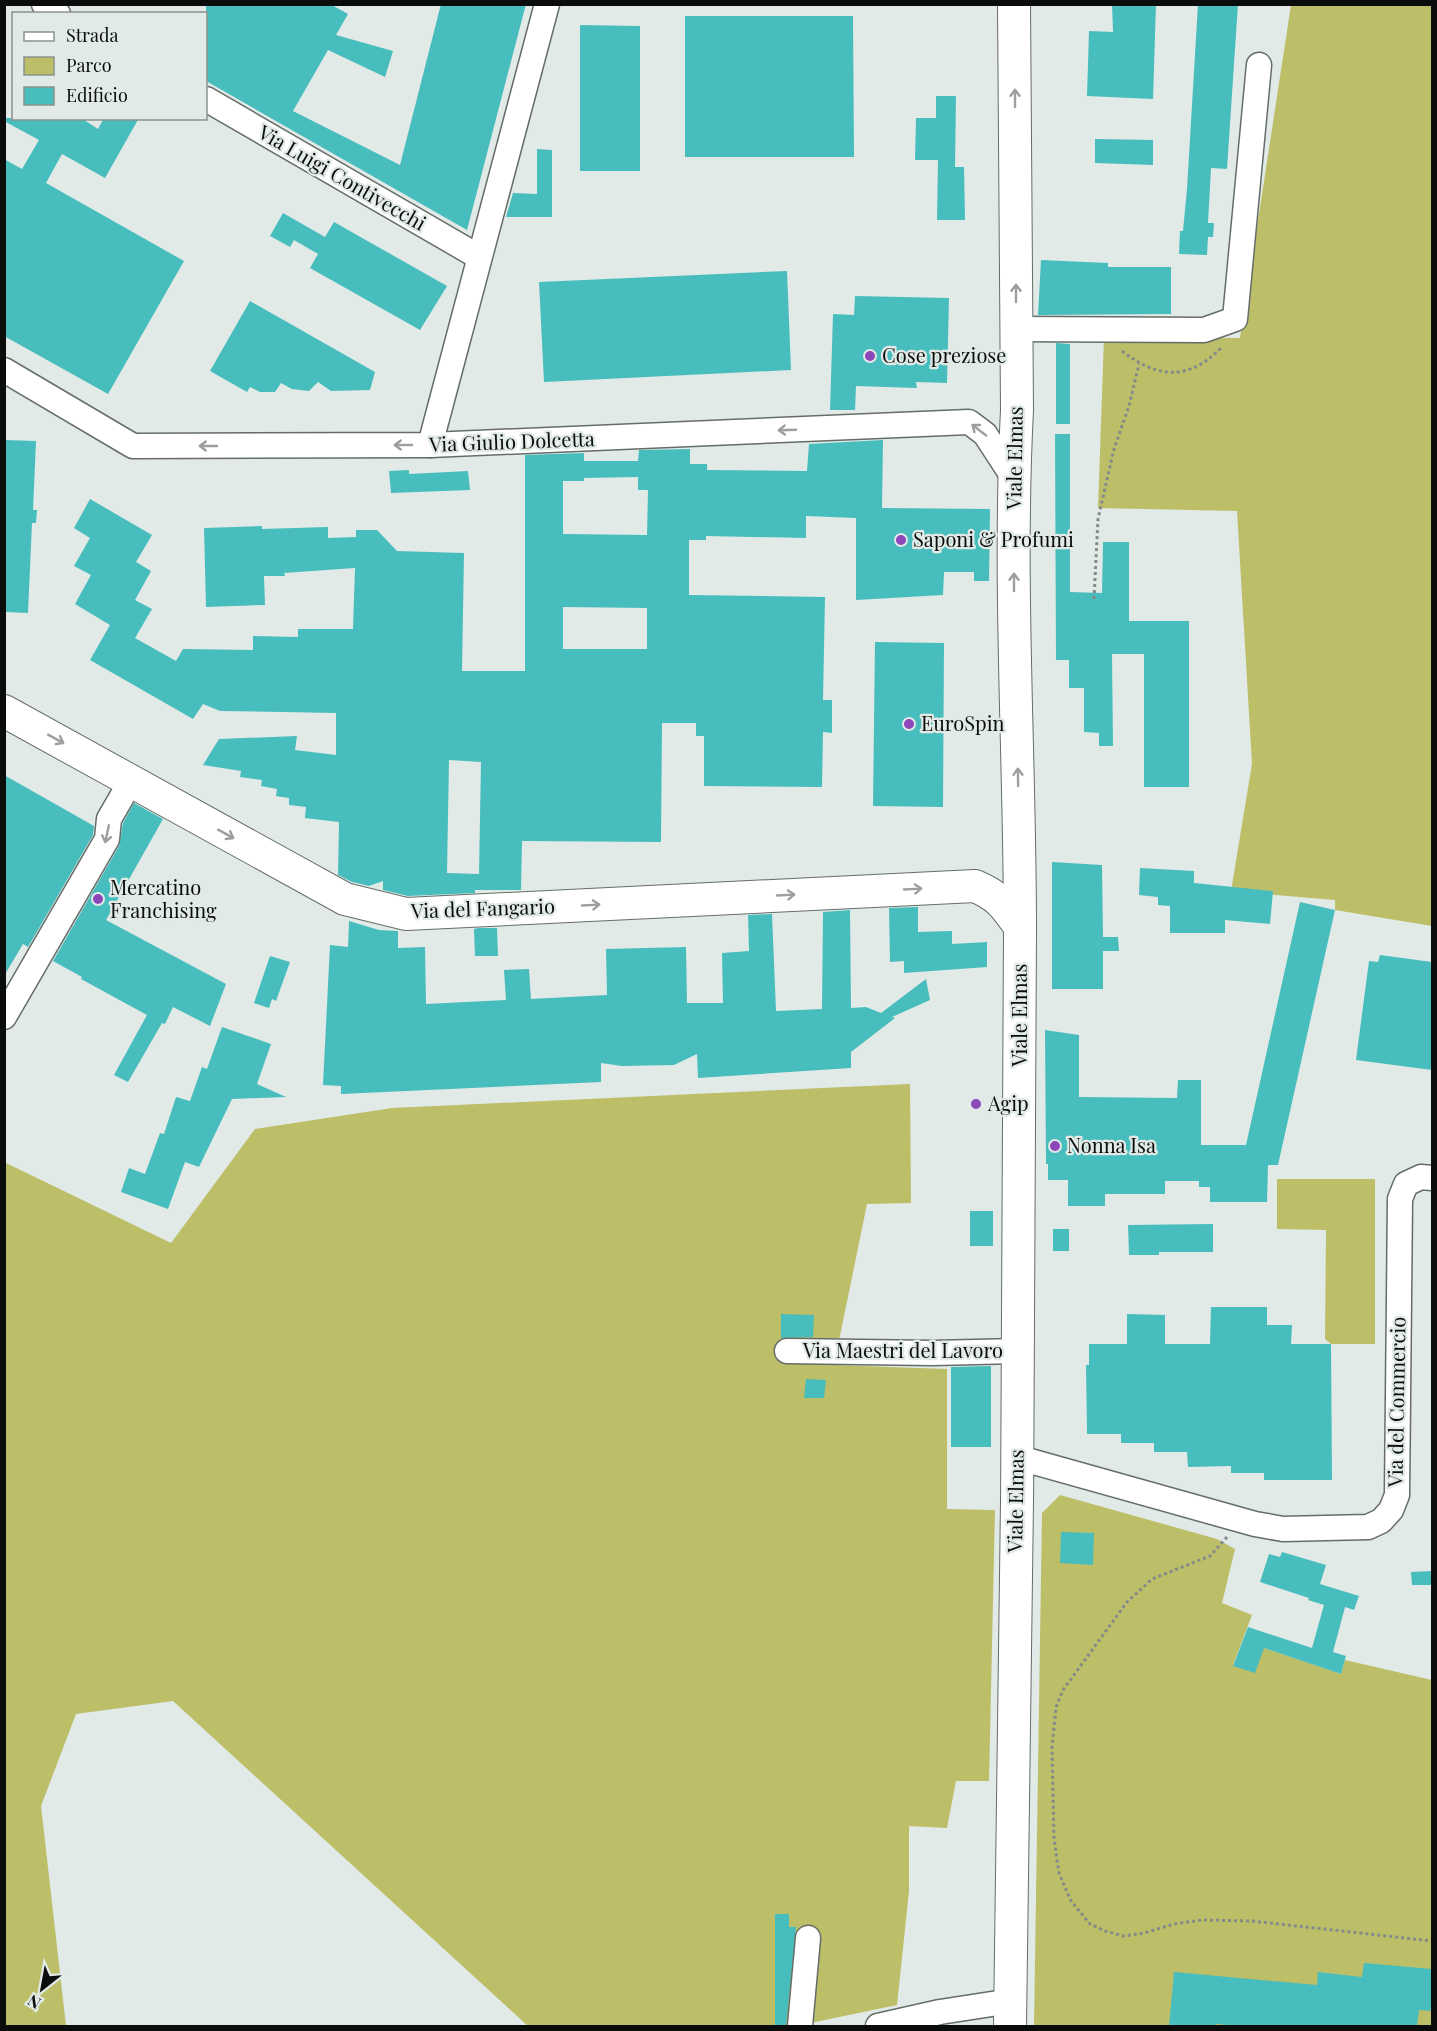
<svg xmlns="http://www.w3.org/2000/svg" width="1437" height="2031" font-family="'Playfair Display',serif">
  <style>
    .green { fill: #bcbe68 }
    .building { fill: #48bdbd; fill-rule: evenodd }
    .lines { fill: none; stroke-linecap: round; stroke-linejoin: round }
    .minor-casing { stroke: #656d69; stroke-width: 27 }
    .major-casing { stroke: #656d69; stroke-width: 34 }
    .path { stroke: #858b88; stroke-width: 3; stroke-dasharray: 3 3; stroke-linecap: butt }
    .minor { stroke: #fff; stroke-width: 24 }
    .major { stroke: #fff; stroke-width: 32 }
    .oneway { stroke: #9d9e9e }
    .poi-dot { fill: #8c47ba; stroke: #e1eae6; stroke-width: 2 }
    .labels { text-anchor: middle; stroke-width: 4.5; stroke-linejoin: round; paint-order: stroke }
    .street-label { font-size: 20px; fill: #0a0d0c; stroke: #e1eae6 }
    .poi-label { font-size: 20px; fill: #0a0d0c; stroke: #e1eae6; text-anchor: start }
  </style>
  <rect width="100%" height="100%" fill="#e1eae6"/>
  <g class="green">
    <path d="M1291,5H1432V926L1335,910V900L1231,891L1252,764L1237,511L1098,508L1104,337L1240,338Z"/>
    <path d="M910,1084L911,1203L867,1204L834,1365L947,1369V1509L995,1510L989,1781H956L947,1828L909,1826V1891L897,2005L796,2026H528L173,1701L76,1714L41,1806L66,2026H5L4,1162L171,1243L255,1129L392,1108Z"/>
    <path d="M1277,1179H1375V1344H1331L1325,1339L1326,1230L1277,1229Z"/>
    <path d="M1060,1495L1217,1539L1235,1549L1222,1603L1252,1615L1233,1665L1264,1648L1341,1674L1345,1660L1432,1680V2026H1034L1042,1513Z"/>
  </g>
  <g class="building">
    <path d="M206,4H330L348,14L336,35L393,51L385,77L328,50L293,111L400,165L441,4H526L467,230L206,81Z"/>
    <path d="M1112,4H1156L1153,99L1087,96L1089,31L1113,32Z"/>
    <path d="M1198,4H1238L1227,169L1211,168L1208,223H1214L1213,237H1208L1207,255L1179,254L1180,231H1183L1187,189Z"/>
    <path d="M685,16H853L854,157H685Z"/>
    <path d="M580,25L640,26V171H580Z"/>
    <path d="M936,96H956L955,167H964L965,220H937L938,160H915L916,118H936Z"/>
    <path d="M4,118H81L98,129L104,118H139L105,178L62,154L46,183L184,261L108,394L4,336V159L22,169L39,140L4,121Z"/>
    <path d="M1095,139L1153,140V165L1095,163Z"/>
    <path d="M537,149L552,150V217H506L513,193L537,194Z"/>
    <path d="M283,213L325,237L334,222L447,286L420,330L310,268L318,254L294,240L290,247L270,236Z"/>
    <path d="M1041,260L1108,263V267H1171V314L1038,315Z"/>
    <path d="M787,271L791,370L544,382L539,282Z"/>
    <path d="M855,296L949,298L947,383L916,382L917,388L856,386L855,410H830L833,314L854,315Z"/>
    <path d="M250,301L375,372L370,390L331,391L318,382L309,391L292,389L281,383L275,392H260L250,387L247,392L210,371Z"/>
    <path d="M1056,343L1070,344V424H1056Z"/>
    <path d="M1055,434H1070V592L1102,593L1103,542H1129V621H1189V787H1144V654H1112L1113,746H1099V733L1084,732V688H1069V660H1056Z"/>
    <path d="M4,440L36,441L33,510H37L36,523H32L28,613L4,612Z"/>
    <path d="M883,440L882,508L990,509L989,581H974V572H944L943,595L856,600V518L806,516V538L706,536V540H689V595L825,597L823,700H832V733L823,732L822,787L704,786V736H696V723H662L661,842L522,841L521,890H475V893L408,896L383,890V881L369,886L352,882L338,875L339,822L305,818L306,807L289,805V798L276,796L277,789L261,786L262,780L240,777L241,771L203,765L219,739L297,736L295,750L336,755V713L220,711L203,704L193,719L90,660L110,625L75,604L91,575L74,566L90,538L74,528L90,499L152,535L136,562L151,571L135,600L152,609L135,638L176,661L183,649L253,650V636L298,637V629H353L355,568L284,573L285,576H264L265,605L206,607L204,528L262,526V529L328,527V538L356,537V530H377L397,551L464,553L462,671H525V455L584,453V461H638L639,450L690,449V464H707V470L807,471L809,444ZM638,477V490H648L647,535L563,534V481H584V478ZM563,607L647,608V649H563ZM449,760L481,762L479,874L447,873Z"/>
    <path d="M409,470V474L468,471L470,490L391,493L389,471Z"/>
    <path d="M875,642L944,643L943,807L873,806Z"/>
    <path d="M4,775L94,826L93,835L28,947L23,944L4,976Z"/>
    <path d="M134,803L163,819L106,920L226,984L210,1026L173,1007L165,1024L162,1023L128,1082L114,1075L147,1015L81,979L82,977L53,961L119,846L123,823Z"/>
    <path d="M1052,862L1102,865L1103,937H1118L1119,951H1103V989H1052Z"/>
    <path d="M1140,868L1194,871V883L1273,891L1270,924L1225,920V933H1170V906L1158,905V897L1139,895Z"/>
    <path d="M1300,902L1335,910L1278,1165H1268L1267,1202H1210V1187H1199V1181H1165V1194H1105V1206H1068V1180H1048V1164H1046L1045,1030L1079,1035V1097L1177,1098L1178,1080H1201V1145H1246Z"/>
    <path d="M918,907V932L952,931V944L987,942V967L904,973V961L890,962L889,908Z"/>
    <path d="M850,910L851,1008L866,1007L881,1013L926,979L930,1000L892,1017L895,1018L851,1052V1068L698,1078L697,1054L674,1065L622,1066L601,1063V1082L341,1094V1086L323,1085L330,945L348,947L349,921L379,930L398,931V948L425,947L426,1004L506,1000L504,970L529,969L531,999L607,995L606,949L686,947L687,1003H723L722,953L749,951L748,915L772,914L776,1011L822,1009L823,912Z"/>
    <path d="M478,928H497L498,956H475L474,929Z"/>
    <path d="M1380,955L1432,962V1070L1356,1060L1369,961L1378,962Z"/>
    <path d="M270,956L290,962L276,1001L272,999L269,1008L254,1003Z"/>
    <path d="M222,1027L271,1044L257,1084L286,1097L232,1099L199,1167L185,1162L168,1209L121,1192L129,1168L145,1174L160,1133L164,1134L176,1097L190,1101L202,1067L207,1069Z"/>
    <rect x="970" y="1211" width="23" height="35"/>
    <path d="M1213,1224V1252H1159V1255H1129L1128,1225Z"/>
    <rect x="1053" y="1229" width="16" height="22"/>
    <path d="M1211,1307H1267V1325H1292L1291,1344H1331L1332,1480H1264V1473H1231V1466L1188,1467L1187,1452H1154V1443H1121V1434H1087L1086,1365H1089V1344H1127V1314L1165,1315V1344H1210Z"/>
    <path d="M781,1314L814,1315L813,1337L781,1338Z"/>
    <path d="M991,1366V1447H951V1367Z"/>
    <path d="M806,1379L826,1380L824,1398H804Z"/>
    <path d="M1061,1532L1094,1533L1093,1565L1060,1563Z"/>
    <path d="M1282,1552L1326,1565L1320,1584L1359,1596L1354,1610L1345,1607L1333,1652L1346,1656L1341,1674L1264,1648L1255,1673L1233,1666L1248,1627L1312,1648L1324,1605L1308,1600L1309,1598L1260,1582L1269,1554L1280,1557Z"/>
    <path d="M1432,1571V1585H1412L1411,1572Z"/>
    <path d="M775,1914H789V1927H796L786,2026H775Z"/>
    <path d="M1364,1963L1432,1969V2011L1419,2010L1417,2026H1240L1216,2024L1215,2026H1169L1174,1972L1317,1985L1318,1972L1362,1977Z"/>
  </g>
  <g class="lines">
    <defs>
      <g id="minor">
        <path d="M44,4L58,14"/>
        <path d="M206,99L479,257"/>
        <path d="M1016,329L1204,330L1235,319L1259,65"/>
        <path d="M4,370L133,446L430,445L969,422L985,434L1013,477"/>
        <path d="M430,445L547,4"/>
        <path d="M4,1017L107,839L109,819L131,781"/>
        <path d="M787,1351L933,1353L1018,1351"/>
        <path d="M1016,1457L1255,1524L1283,1529L1368,1527L1381,1521L1391,1510L1397,1495L1400,1199L1406,1184L1421,1177L1432,1178"/>
        <path d="M800,2026L808,1938"/>
        <path d="M878,2026L940,2012L1011,2001"/>
      </g>
      <g id="major">
        <path d="M4,711L345,899L406,914L975,886C999,896 1005,906 1020,927"/>
        <path d="M1010,2026C1016,1661 1020,1295 1020,930C1020,756 1008,583 1017,410L1014,4"/>
      </g>
    </defs>
    <use href="#minor" class="minor-casing"/>
    <use href="#major" class="major-casing"/>
    <g class="path">
      <path d="M1122,351C1158,379 1189,381 1222,347"/>
      <path d="M1094,599L1098,519L1114,449L1129,406L1139,364"/>
      <path d="M1227,1537L1210,1556L1152,1579L1127,1602L1063,1690L1056,1707L1052,1747L1054,1839L1059,1873L1071,1901L1090,1924L1105,1931L1124,1936L1144,1933L1174,1924L1202,1920L1252,1921L1432,1941"/>
    </g>
    <use href="#minor" class="minor"/>
    <use href="#major" class="major"/>
  </g>
  <defs><path id="oneway-shaft" d="M-6 0H5M1.5-3L5.5 0L1.5 3" fill="none" stroke-width="1.6" stroke-linecap="round" stroke-linejoin="round" transform="scale(1.5)"/></defs>
  <g class="oneway">
    <use href="#oneway-shaft" transform="translate(1015 98) rotate(-90)"/>
    <use href="#oneway-shaft" transform="translate(1016 293) rotate(-90)"/>
    <use href="#oneway-shaft" transform="translate(787 430) rotate(178)"/>
    <use href="#oneway-shaft" transform="translate(979 430) rotate(-142)"/>
    <use href="#oneway-shaft" transform="translate(403 445) rotate(180)"/>
    <use href="#oneway-shaft" transform="translate(208 446) rotate(180)"/>
    <use href="#oneway-shaft" transform="translate(1014 582) rotate(-90)"/>
    <use href="#oneway-shaft" transform="translate(56 739) rotate(29)"/>
    <use href="#oneway-shaft" transform="translate(1018 777) rotate(-91)"/>
    <use href="#oneway-shaft" transform="translate(107 834) rotate(102)"/>
    <use href="#oneway-shaft" transform="translate(226 834) rotate(29)"/>
    <use href="#oneway-shaft" transform="translate(913 889) rotate(-3)"/>
    <use href="#oneway-shaft" transform="translate(786 895) rotate(-3)"/>
    <use href="#oneway-shaft" transform="translate(591 905) rotate(-3)"/>
  </g>
  <g class="poi-dot">
    <circle cx="870" cy="356" r="6"/>
    <circle cx="901" cy="540" r="6"/>
    <circle cx="909" cy="724" r="6"/>
    <circle cx="98" cy="899" r="6"/>
    <circle cx="976" cy="1104" r="6"/>
    <circle cx="1055" cy="1146" r="6"/>
  </g>
  <g class="labels">
    <g class="street-label">
      <text transform="translate(342 178) rotate(30)" y="7">Via Luigi Contivecchi</text>
      <text transform="translate(512 442) rotate(-2)" y="7">Via Giulio Dolcetta</text>
      <text transform="translate(1015 458) rotate(-89)" y="7">Viale Elmas</text>
      <text transform="translate(483 909) rotate(-2)" y="7">Via del Fangario</text>
      <text transform="translate(1020 1015) rotate(-90)" y="7">Viale Elmas</text>
      <text x="903" y="1358">Via Maestri del Lavoro</text>
      <text transform="translate(1397 1402) rotate(-89)" y="7">Via del Commercio</text>
      <text transform="translate(1016 1501) rotate(-89)" y="7">Viale Elmas</text>
    </g>
    <g class="poi-label">
      <text x="882" y="363">Cose preziose</text>
      <text x="913" y="547">Saponi &amp; Profumi</text>
      <text x="921" y="731">EuroSpin</text>
      <text x="110" y="895">Mercatino<tspan x="110" dy="23">Franchising</tspan></text>
      <text x="988" y="1111">Agip</text>
      <text x="1067" y="1153">Nonna Isa</text>
    </g>
  </g>
  <rect width="1437" height="2031" fill="none" stroke="#0a0d0c" stroke-width="12"/>
  <rect x="12" y="12" width="195" height="108" fill="#e1eae6" stroke="#8b928f" stroke-width="1.5"/>
  <rect x="24" y="32" width="30" height="9" fill="#ffffff" stroke="#8b928f" stroke-width="1.5"/>
  <text x="66" y="42" font-size="18" fill="#0a0d0c">Strada</text>
  <rect x="24" y="57" width="30" height="18" fill="#bcbe68" stroke="#8b928f" stroke-width="1.5"/>
  <text x="66" y="72" font-size="18" fill="#0a0d0c">Parco</text>
  <rect x="24" y="87" width="30" height="18" fill="#48bdbd" stroke="#8b928f" stroke-width="1.5"/>
  <text x="66" y="102" font-size="18" fill="#0a0d0c">Edificio</text>
  <g transform="translate(42 1989) rotate(211)" stroke="#e1eae6" stroke-width="4.5" paint-order="stroke">
  <path d="M0-4.5L10 22L0 15L-10 22Z" fill="#0a0d0c"/>
  <text y="-9" font-size="16" font-weight="bold" text-anchor="middle" fill="#0a0d0c">N</text>
  </g>
</svg>
